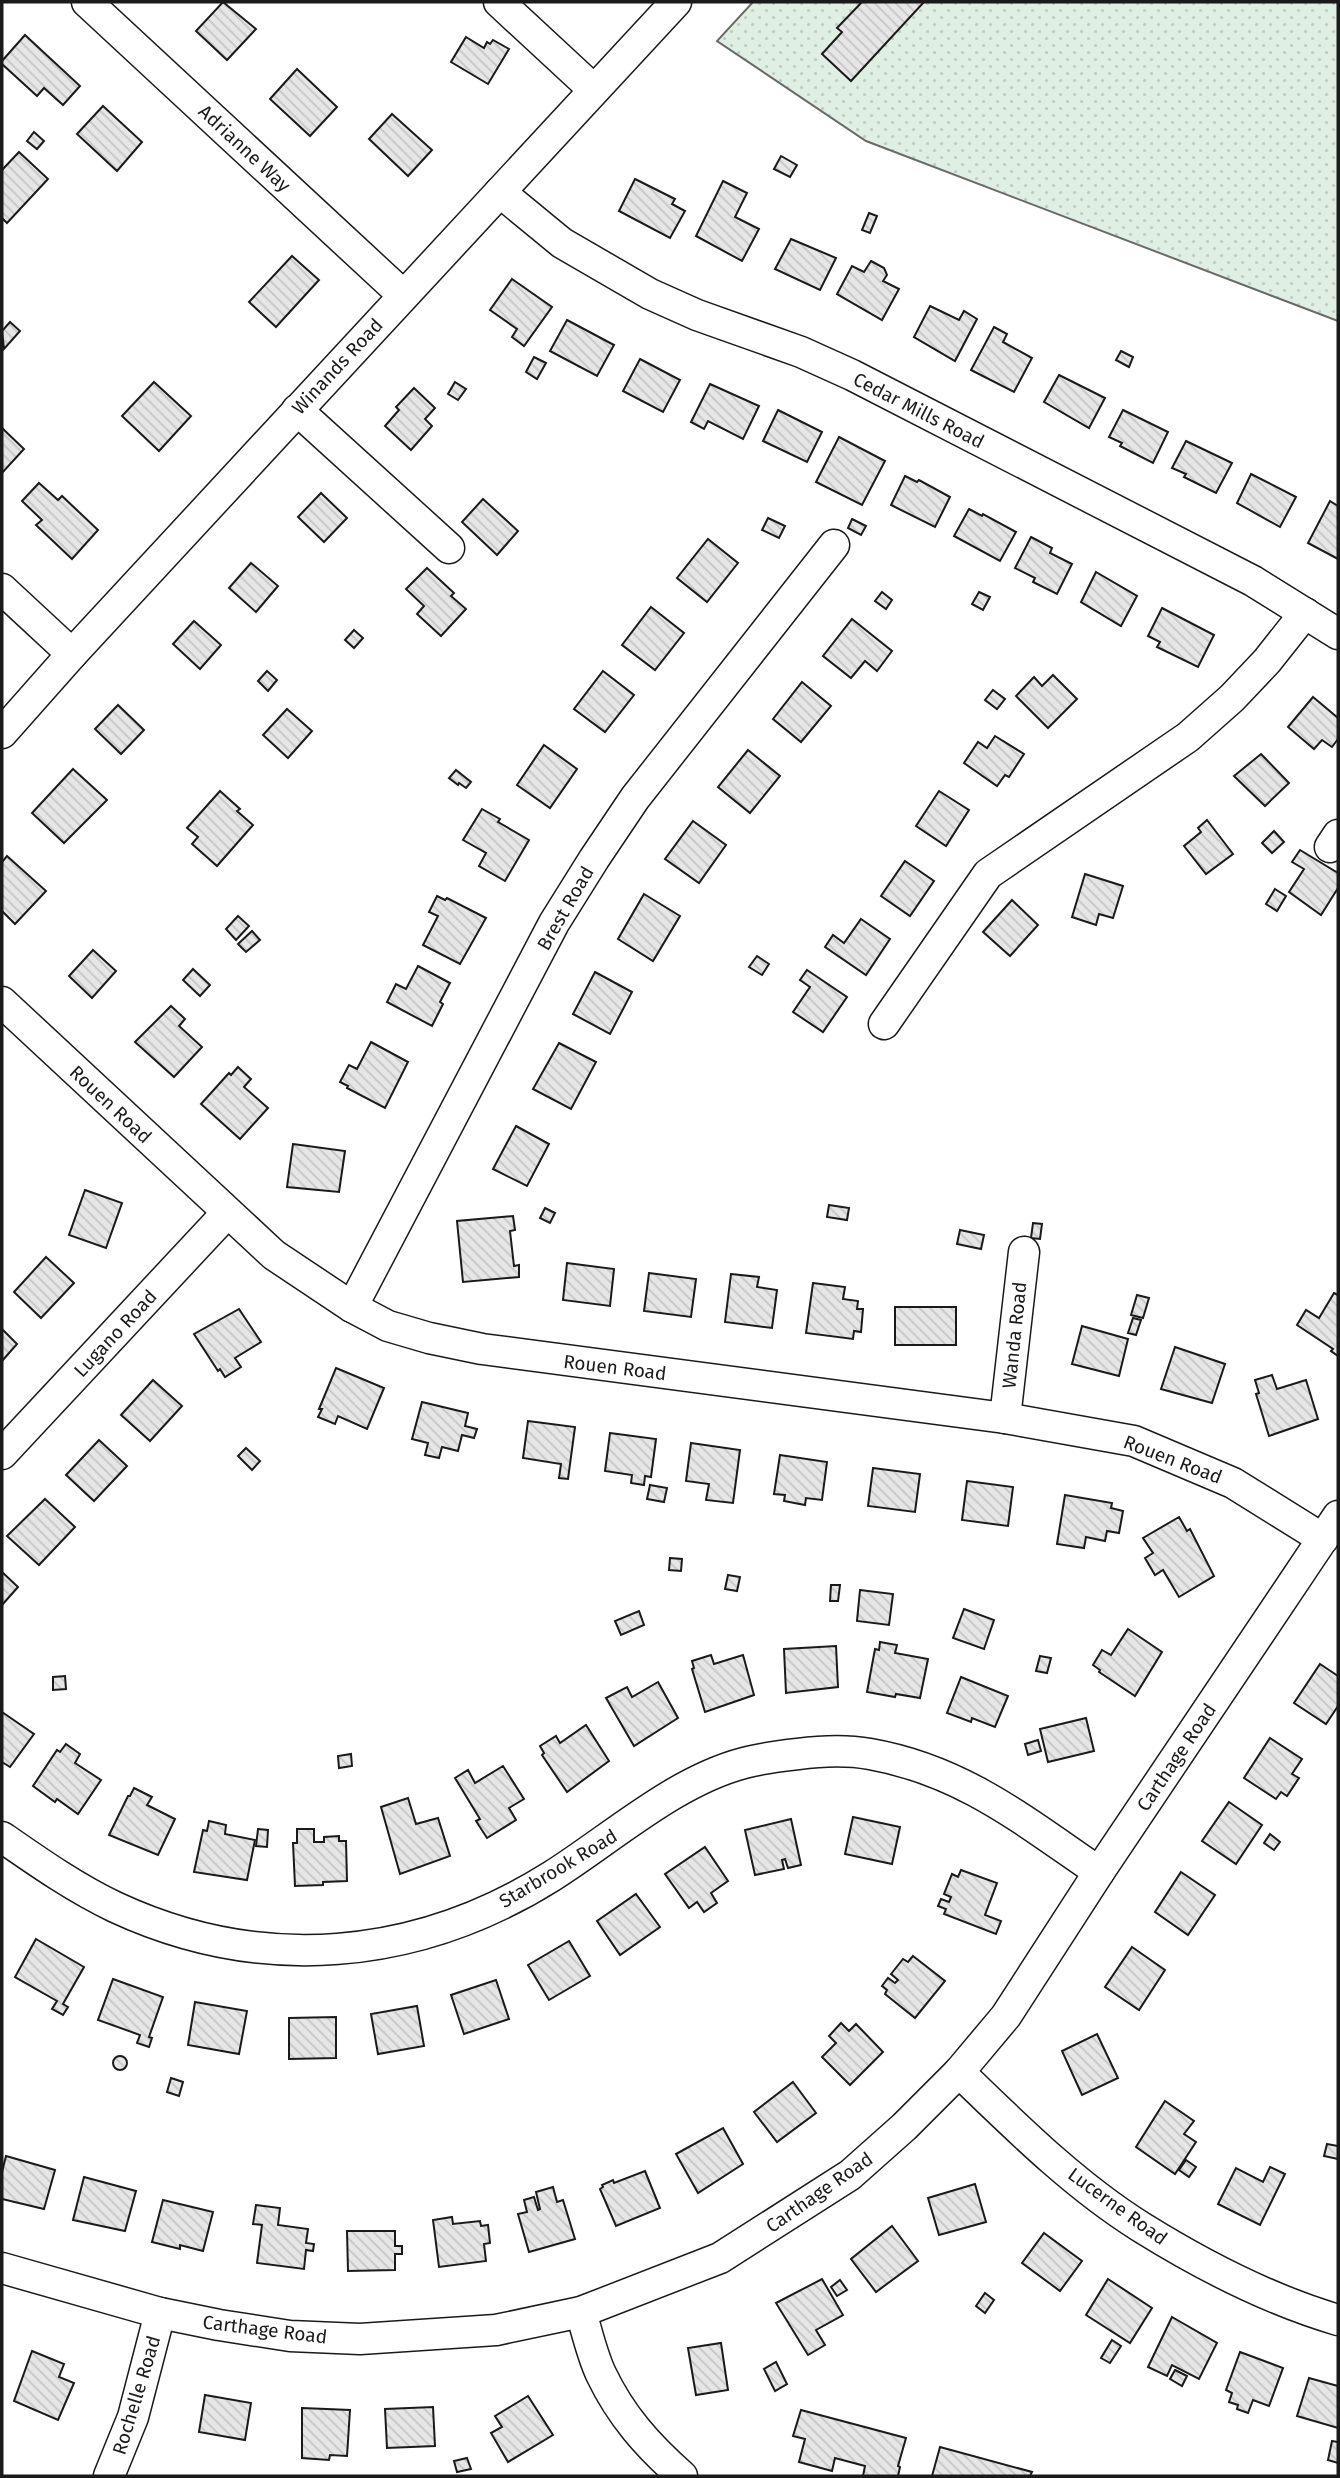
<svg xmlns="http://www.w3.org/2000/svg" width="1340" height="2478" font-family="'Fira Sans',sans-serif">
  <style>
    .grass { fill: url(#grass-dots); stroke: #6a6a6a; stroke-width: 2 }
    .building { fill: url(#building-back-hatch); stroke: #1a1a1a; stroke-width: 2 }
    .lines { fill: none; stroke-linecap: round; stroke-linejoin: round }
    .minor-casing { stroke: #1a1a1a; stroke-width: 33 }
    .minor { stroke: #fff; stroke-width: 30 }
    .labels { text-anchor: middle; stroke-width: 5; stroke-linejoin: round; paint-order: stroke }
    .street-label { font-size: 19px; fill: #1a1a1a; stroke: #fff }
  </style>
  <defs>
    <pattern id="grass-dots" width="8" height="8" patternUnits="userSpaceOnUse" patternTransform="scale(1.75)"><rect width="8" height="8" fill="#e0efe3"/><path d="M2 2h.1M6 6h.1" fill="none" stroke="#c0ccc2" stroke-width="1.8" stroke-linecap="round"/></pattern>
    <pattern id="building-back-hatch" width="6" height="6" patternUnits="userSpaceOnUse" patternTransform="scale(1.75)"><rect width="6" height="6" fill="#e6e6e6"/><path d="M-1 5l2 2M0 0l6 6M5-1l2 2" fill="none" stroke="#c5c5c5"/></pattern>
  </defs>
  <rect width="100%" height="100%" fill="#fff"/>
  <path class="grass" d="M753,2H1338V321L866,141L717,41Z"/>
  <g class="building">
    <path d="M223,2L256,29L227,60L196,31Z"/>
    <path d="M862,2H924L851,81L822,54L842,32L837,28Z"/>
    <path d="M25,35L80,86L63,105L44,88L37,96L2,64V61Z"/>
    <path d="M466,37L484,48L487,42L490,44L493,40L509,49L488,84L451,62Z"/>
    <path d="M297,69L337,107L310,136L270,99Z"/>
    <path d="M103,106L142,142L117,171L77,134Z"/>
    <path d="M392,114L432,150L408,176L369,139Z"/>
    <path d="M34,132L44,141L37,149L27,141Z"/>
    <path d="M19,152L48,179L7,223L2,218V170Z"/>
    <path d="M781,156L797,165L790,177L774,169Z"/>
    <path d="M635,179L675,199L672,204L685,211L670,238L619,211Z"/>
    <path d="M723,181L747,193L735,217L759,229L742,261L696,236Z"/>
    <path d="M869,213L877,216L870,233L862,230Z"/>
    <path d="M791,239L836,258L820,290L775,269Z"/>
    <path d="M292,256L319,280L276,327L249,302Z"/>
    <path d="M871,261L884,268L887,275L883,281L899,289L882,320L837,294L852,266L864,272Z"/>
    <path d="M512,279L552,307L524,346L512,337L517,329L490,310Z"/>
    <path d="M930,306L959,320L964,311L977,319L955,361L914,337Z"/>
    <path d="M567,320L614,345L597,376L550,351Z"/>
    <path d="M10,322L20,331L4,349L2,331Z"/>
    <path d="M994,327L1007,334L1003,342L1032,358L1014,392L971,370Z"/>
    <path d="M1121,351L1133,357L1129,367L1116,360Z"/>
    <path d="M534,357L546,363L537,379L526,372Z"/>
    <path d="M640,359L680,380L663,412L623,391Z"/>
    <path d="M1059,375L1105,398L1089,428L1044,402Z"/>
    <path d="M154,382L191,416L159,451L122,416Z"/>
    <path d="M455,382L466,389L458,400L448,394Z"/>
    <path d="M710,384L759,406L743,439L708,421L704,429L691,422Z"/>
    <path d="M414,388L435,408L425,419L432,426L411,450L385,426L399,410L396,407Z"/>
    <path d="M778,410L822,432L807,462L763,441Z"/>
    <path d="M1123,410L1168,432L1153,463L1120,446L1122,443L1109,437Z"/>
    <path d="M2,428L24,449L2,473Z"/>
    <path d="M839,437L885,461L862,505L816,482Z"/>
    <path d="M1186,441L1232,463L1216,493L1184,477L1186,474L1172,468Z"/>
    <path d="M1251,474L1296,497L1280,527L1237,503Z"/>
    <path d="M905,476L917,482L919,480L950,497L935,527L891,505Z"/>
    <path d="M39,483L58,500L62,496L98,530L72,559L36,525L42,520L22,501Z"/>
    <path d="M321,493L347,518L324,542L298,517Z"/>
    <path d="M483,499L518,531L497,555L462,522Z"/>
    <path d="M1330,501L1338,506V559L1308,543Z"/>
    <path d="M969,509L982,516L983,514L1016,532L1000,561L954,536Z"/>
    <path d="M768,518L785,526L779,538L762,530Z"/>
    <path d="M852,519L866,526L861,535L848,528Z"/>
    <path d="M1031,537L1052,548L1050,553L1072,564L1057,594L1033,582L1035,578L1015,568Z"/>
    <path d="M708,539L738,563L707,602L677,578Z"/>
    <path d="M251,563L278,586L256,612L229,588Z"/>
    <path d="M427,568L454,593L451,596L466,609L441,636L417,614L424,606L406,589Z"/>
    <path d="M1096,572L1137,596L1121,626L1081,602Z"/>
    <path d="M882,592L892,600L886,609L875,601Z"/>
    <path d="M979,592L990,597L983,610L972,604Z"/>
    <path d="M651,607L684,633L655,670L622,645Z"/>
    <path d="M1162,608L1214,635L1198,667L1157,647L1160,642L1148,636Z"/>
    <path d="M852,619L892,651L877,671L865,661L851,678L823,656Z"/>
    <path d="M194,621L221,645L200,669L173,644Z"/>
    <path d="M354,630L363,638L354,648L345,640Z"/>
    <path d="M267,671L277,680L268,691L258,681Z"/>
    <path d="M603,671L634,695L605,732L574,709Z"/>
    <path d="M1053,675L1077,699L1048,728L1016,696L1034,677L1042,686Z"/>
    <path d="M802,682L831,706L801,742L773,719Z"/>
    <path d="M993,690L1005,699L997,709L985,700Z"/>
    <path d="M1313,697L1338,718V739L1332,747L1322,740L1314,749L1288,727Z"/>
    <path d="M118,705L144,730L121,754L95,729Z"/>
    <path d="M287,709L312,731L288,758L263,735Z"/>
    <path d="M995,736L1024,754L1009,777L1005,775L997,786L964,763L978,742L987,748Z"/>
    <path d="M544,745L577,769L550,808L517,785Z"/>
    <path d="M748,750L780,776L750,813L718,787Z"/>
    <path d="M1261,754L1289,783L1265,806L1234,776Z"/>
    <path d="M73,769L107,800L64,843L32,813Z"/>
    <path d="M456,770L471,782L466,788L459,783L458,785L449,778Z"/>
    <path d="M220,791L240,809L237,811L253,825L217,866L192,844L198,837L187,828Z"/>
    <path d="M939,791L969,810L946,846L916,826Z"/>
    <path d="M482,809L500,819L498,822L529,840L505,881L479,866L486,853L463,840Z"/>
    <path d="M1207,820L1233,854L1206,874L1184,846L1201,832L1198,828Z"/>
    <path d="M693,821L726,845L699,883L665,859Z"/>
    <path d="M1274,831L1284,842L1272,853L1262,843Z"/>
    <path d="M1300,850L1338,873V888L1321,915L1289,892L1304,869L1292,862Z"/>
    <path d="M7,856L46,891L15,924L2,911V862Z"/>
    <path d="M905,861L934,881L910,916L881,896Z"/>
    <path d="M1085,874L1123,886L1113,918L1099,914L1096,925L1072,917Z"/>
    <path d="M1275,889L1286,896L1277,911L1266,904Z"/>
    <path d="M644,894L680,916L653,961L618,939Z"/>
    <path d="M437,896L445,900L447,898L486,918L460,964L423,945L438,916L429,912Z"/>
    <path d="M1012,900L1038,925L1010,956L983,932Z"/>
    <path d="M238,916L249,926L236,940L226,929Z"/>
    <path d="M861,919L890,939L866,975L825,947L833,935L844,943Z"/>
    <path d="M252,931L260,940L246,952L238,944Z"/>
    <path d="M93,950L116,971L92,998L69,976Z"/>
    <path d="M757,956L769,964L762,975L749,967Z"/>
    <path d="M418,966L450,983L440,1002L443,1004L432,1026L387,1002L396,984L406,989Z"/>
    <path d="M193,969L210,985L200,996L183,980Z"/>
    <path d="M807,970L847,997L823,1032L793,1012L810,987L800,980Z"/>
    <path d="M595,972L632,992L610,1034L573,1014Z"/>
    <path d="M171,1006L185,1019L179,1026L202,1047L174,1077L135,1042Z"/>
    <path d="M371,1042L408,1062L385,1108L347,1088L348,1086L340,1082L349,1065L357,1069Z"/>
    <path d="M559,1043L596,1062L571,1109L533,1089Z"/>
    <path d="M238,1067L251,1079L244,1087L268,1108L240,1139L201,1104L229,1073L231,1075Z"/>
    <path d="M516,1126L549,1144L527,1186L493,1169Z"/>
    <path d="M293,1144L345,1151L339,1192L287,1187Z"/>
    <path d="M85,1190L122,1203L106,1248L69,1235Z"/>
    <path d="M829,1205L849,1208L847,1220L827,1217Z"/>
    <path d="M545,1208L555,1213L550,1223L540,1218Z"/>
    <path d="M513,1216L515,1230L510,1231L514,1266L519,1265V1277L463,1282L457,1221Z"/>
    <path d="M1033,1223L1042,1224L1040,1239L1031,1238Z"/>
    <path d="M960,1230L984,1235L981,1249L957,1244Z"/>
    <path d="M46,1257L74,1283L41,1318L14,1292Z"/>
    <path d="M567,1263L614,1269L610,1306L563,1300Z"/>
    <path d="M649,1273L696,1279L691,1317L644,1311Z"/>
    <path d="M731,1274L759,1277L757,1287L777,1290L772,1328L725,1322Z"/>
    <path d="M813,1283L845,1287L843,1299L858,1301L857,1309H863L861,1332L854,1331L853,1339L806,1333Z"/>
    <path d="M1334,1293L1338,1295V1356L1331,1351L1333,1349L1297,1325L1306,1310L1319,1318Z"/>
    <path d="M1137,1295L1149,1298L1143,1318L1131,1315Z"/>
    <rect x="895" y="1307" width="61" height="38"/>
    <path d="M239,1309L261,1342L235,1358L241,1367L225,1377L220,1369L218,1371L194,1334Z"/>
    <path d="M1133,1318L1141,1320L1136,1335L1128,1333Z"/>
    <path d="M1082,1326L1128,1339L1119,1376L1072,1364Z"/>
    <path d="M2,1329L17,1344L2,1361Z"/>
    <path d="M1175,1347L1225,1364L1212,1403L1161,1389Z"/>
    <path d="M336,1368L384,1388L367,1429L338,1416L335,1424L318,1417L322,1409H319Z"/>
    <path d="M1272,1375L1277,1389L1306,1380L1318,1419L1269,1436L1256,1394L1259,1393L1255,1380Z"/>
    <path d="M153,1380L182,1406L150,1441L121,1415Z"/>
    <path d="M422,1402L468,1413L465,1426L477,1429L474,1438L462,1435L458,1451L442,1447L439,1458L425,1455L428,1443L412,1439Z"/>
    <path d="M528,1421L575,1427L568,1479L559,1478L561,1464L523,1458Z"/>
    <path d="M610,1433L656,1439L651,1477L645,1476L644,1485L631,1483L632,1475L605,1471Z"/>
    <path d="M99,1440L127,1466L94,1501L66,1475Z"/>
    <path d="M691,1443L740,1450L733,1503L706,1500L709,1484L686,1481Z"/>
    <path d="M246,1448L260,1461L252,1470L238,1456Z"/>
    <path d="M780,1455L827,1462L822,1500L806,1498L805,1505L784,1501L785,1495L774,1494Z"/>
    <path d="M873,1468L920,1474L915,1512L868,1506Z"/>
    <path d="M967,1481L1013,1487L1008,1526L962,1520Z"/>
    <path d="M650,1485L667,1488L664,1502L647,1499Z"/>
    <path d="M1065,1495L1112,1503L1111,1508L1123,1511L1119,1533L1107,1531L1105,1541L1086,1537L1084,1548L1057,1544Z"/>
    <path d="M45,1499L75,1527L39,1565L7,1536Z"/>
    <path d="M1179,1517L1187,1531L1190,1529L1214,1576L1179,1597L1163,1570L1155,1575L1145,1558L1153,1553L1143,1538Z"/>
    <path d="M670,1558L682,1559L681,1571L669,1570Z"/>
    <path d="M2,1572L18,1587L2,1605Z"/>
    <path d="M728,1575L740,1577L737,1591L725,1589Z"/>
    <path d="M831,1585H840L838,1601H830Z"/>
    <path d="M860,1590L893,1594L889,1625L857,1621Z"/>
    <path d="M964,1609L994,1620L984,1649L953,1638Z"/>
    <path d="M639,1611L644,1625L621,1635L615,1621Z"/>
    <path d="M1128,1629L1162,1652L1135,1696L1099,1672L1100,1670L1093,1665L1102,1650L1111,1655Z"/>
    <path d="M880,1642L897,1645L895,1653L928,1659L920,1698L896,1694L895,1697L867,1692L875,1649L879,1650Z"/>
    <path d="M836,1646L838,1687L786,1693L784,1649Z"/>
    <path d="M711,1655L714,1664L743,1655L754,1695L705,1712L692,1669L694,1668L692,1661Z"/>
    <path d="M1040,1656L1051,1658L1047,1673L1036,1671Z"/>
    <path d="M1320,1664L1338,1676V1706L1326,1724L1294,1703Z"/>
    <path d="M65,1676L66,1689L53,1690V1677Z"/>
    <path d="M961,1677L1008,1696L995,1727L972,1718L971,1722L947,1713Z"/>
    <path d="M658,1682L678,1718L634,1746L606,1698L627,1687L632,1697Z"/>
    <path d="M2,1712L34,1734L10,1767L2,1762Z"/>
    <path d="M1086,1718L1094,1751L1048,1762L1040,1729Z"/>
    <path d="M586,1725L609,1761L567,1792L542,1755L544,1753L540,1746L556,1736L560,1743Z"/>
    <path d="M1270,1738L1302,1759L1292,1774L1299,1778L1287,1796L1281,1792L1276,1799L1244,1778Z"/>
    <path d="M1038,1740L1041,1751L1028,1755L1025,1744Z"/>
    <path d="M66,1744L80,1754L75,1763L101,1780L78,1814L57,1799L55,1802L33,1786L57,1750L60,1752Z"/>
    <path d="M351,1754L352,1766L339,1768L338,1756Z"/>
    <path d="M503,1766L524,1799L509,1808L516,1820L487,1838L476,1821L480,1819L455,1778L468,1770L475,1783Z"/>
    <path d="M134,1788L152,1797L147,1805L175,1819L158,1855L109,1835L128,1796H130Z"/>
    <path d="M408,1798L416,1824L438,1818L450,1856L400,1874L381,1807Z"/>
    <path d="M1229,1802L1262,1825L1236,1864L1202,1841Z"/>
    <path d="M853,1817L900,1827L892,1864L845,1854Z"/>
    <path d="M791,1819L801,1865L788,1868L785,1859L782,1860L784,1869L755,1875L745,1830Z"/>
    <path d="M209,1821L226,1825L225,1834L255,1840L247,1880L194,1872L203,1830L207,1831Z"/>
    <path d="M258,1829L268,1830L267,1847L256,1846Z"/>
    <path d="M297,1829H314V1842H324V1837L339,1836V1841H346L347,1881L323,1882V1885L295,1886L293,1843H297Z"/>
    <path d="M1270,1834L1280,1842L1274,1850L1264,1843Z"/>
    <path d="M705,1847L728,1881L711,1893L717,1903L704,1912L697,1902L689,1908L665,1874Z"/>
    <path d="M961,1870L997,1883L985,1915L1001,1921L996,1934L944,1914L946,1909L938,1906L941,1899L949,1902L951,1897L944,1894L952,1874L958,1877Z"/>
    <path d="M1181,1872L1215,1895L1188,1935L1155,1912Z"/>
    <path d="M636,1894L660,1927L620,1955L597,1921Z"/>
    <path d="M36,1939L84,1967L63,2004L68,2007L63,2015L52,2009L57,2001L15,1977Z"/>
    <path d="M569,1941L590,1976L549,2000L528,1965Z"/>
    <path d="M1132,1947L1165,1970L1139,2010L1105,1987Z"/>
    <path d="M913,1956L945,1981L915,2018L885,1994L887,1990L882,1986L888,1978L895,1983L898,1980L891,1974L903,1959L908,1962Z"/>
    <path d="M113,1979L163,1997L149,2037L152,2038L149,2047L137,2043L140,2035L98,2020Z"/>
    <path d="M496,1980L509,2019L464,2034L451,1995Z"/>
    <path d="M195,2002L247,2011L239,2054L188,2045Z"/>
    <path d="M417,2006L424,2046L378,2054L371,2014Z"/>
    <path d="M336,2017V2058L289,2059V2018Z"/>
    <path d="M841,2023L849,2031L856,2024L883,2052L850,2085L822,2057L836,2043L829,2036Z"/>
    <path d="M1097,2034L1118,2078L1082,2095L1062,2051Z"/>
    <circle cx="120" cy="2063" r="7"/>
    <path d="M171,2078L183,2082L179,2096L167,2092Z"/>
    <path d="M793,2082L816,2113L777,2142L754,2112Z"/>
    <path d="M1165,2101L1194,2121L1184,2134L1196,2142L1175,2174L1136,2147Z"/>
    <path d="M723,2128L743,2164L698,2193L676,2154Z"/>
    <path d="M1327,2144L1338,2146V2159L1324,2156Z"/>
    <path d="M6,2156L55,2170L44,2209L2,2199V2172Z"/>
    <path d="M1186,2160L1196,2167L1189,2177L1179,2170Z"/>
    <path d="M1270,2167L1285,2174L1260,2225L1218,2204L1236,2168L1263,2182Z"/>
    <path d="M645,2171L660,2208L616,2226L600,2189L603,2187L602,2185L613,2180L614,2183Z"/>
    <path d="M84,2177L136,2191L125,2231L73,2220Z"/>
    <path d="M975,2184L986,2222L939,2235L928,2198Z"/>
    <path d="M553,2187L557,2202L563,2200L575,2239L529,2252L518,2214L527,2212L524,2200L534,2197L538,2210L540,2209L536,2192Z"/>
    <path d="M163,2200L213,2212L203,2251L180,2245V2249L152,2242Z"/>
    <path d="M256,2205L280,2208L278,2225L308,2229L306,2243L314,2244L313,2251L306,2250L304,2269L257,2263L262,2225L253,2224Z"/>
    <path d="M452,2217L453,2224L480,2221L481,2226L488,2225L490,2243L484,2244L486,2261L439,2267L433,2220Z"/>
    <path d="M892,2226L918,2261L876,2292L851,2259Z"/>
    <path d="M347,2231H395V2246H402V2254H395V2270L348,2271Z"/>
    <path d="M1044,2233L1082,2261L1060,2291L1022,2263Z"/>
    <path d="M822,2279L843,2315L816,2330L825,2345L808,2355L776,2303Z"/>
    <path d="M1108,2279L1152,2308L1130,2343L1086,2315Z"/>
    <path d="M840,2280L847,2290L837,2296L831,2287Z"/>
    <path d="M985,2293L994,2300L985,2313L976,2306Z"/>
    <path d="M1172,2317L1217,2343L1199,2379L1172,2365L1167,2376L1148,2367Z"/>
    <path d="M1112,2340L1121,2346L1110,2363L1101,2358Z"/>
    <path d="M721,2343L728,2390L696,2395L688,2348Z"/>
    <path d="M32,2351L64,2364L59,2377L74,2383L58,2420L14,2401Z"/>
    <path d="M1240,2352L1283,2368L1269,2406L1253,2400L1248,2413L1237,2409L1238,2405L1229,2402L1232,2393L1226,2390Z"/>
    <path d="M776,2362L787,2384L775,2391L764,2369Z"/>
    <path d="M1175,2370L1187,2376L1182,2386L1170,2379Z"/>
    <path d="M1309,2378L1338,2386V2428L1297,2416Z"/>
    <path d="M205,2395L251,2403L245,2440L199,2432Z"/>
    <path d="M528,2396L553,2435L508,2462L491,2433L502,2427L495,2416Z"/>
    <path d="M433,2407L435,2446L387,2448L385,2409Z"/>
    <path d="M302,2408L350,2410L347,2456L330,2455L329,2460L302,2458Z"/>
    <path d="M801,2410L906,2438L898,2466L900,2467L898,2476H863L865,2466L835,2458L832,2471L799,2462L805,2439L793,2436Z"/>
    <path d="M1332,2441L1338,2442V2463L1328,2460Z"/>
    <path d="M940,2447L1032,2472L1030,2476H930H932Z"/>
    <path d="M467,2458L471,2469L457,2472L454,2461Z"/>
  </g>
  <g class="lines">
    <defs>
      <g id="minor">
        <path d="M87,2L403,295"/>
        <path d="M499,2L594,90"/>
        <path d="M500,192L562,243L650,294L697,315L801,352L852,375L1253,581L1338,634"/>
        <path d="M297,410L449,548"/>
        <path d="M2,589L72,654"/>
        <path d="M2,733L72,654L676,2"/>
        <path d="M1330,847L1338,835"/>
        <path d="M2,1002L274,1255L352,1307L388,1326L429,1338L482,1349L1005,1418L1134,1441L1233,1483L1323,1539"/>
        <path d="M884,1024L988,874L1188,737L1232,698L1267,661L1305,613"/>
        <path d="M352,1307L554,923L594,859L635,798L834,545"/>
        <path d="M1005,1418L1024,1252"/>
        <path d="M2,1454L227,1213"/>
        <path d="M2,1837C38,1862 75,1888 115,1907C261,1975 417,1961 552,1876C612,1838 675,1781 744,1763C762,1758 780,1756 798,1754C821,1751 847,1750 870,1754C962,1770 1024,1821 1099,1872"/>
        <path d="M959,2072C1016,2127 1074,2185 1141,2227C1202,2265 1270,2300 1338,2320"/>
        <path d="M2,2268L160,2313L219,2325L290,2336L360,2339L496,2330L581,2312L720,2258L850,2175L904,2127L959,2072L1006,2016L1099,1872L1338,1516"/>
        <path d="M581,2312C587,2332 592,2355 601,2374C621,2416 648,2446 682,2476"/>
        <path d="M109,2476L133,2417L160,2313"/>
      </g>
    </defs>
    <use href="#minor" class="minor-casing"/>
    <use href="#minor" class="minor"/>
  </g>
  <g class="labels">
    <g class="street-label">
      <text transform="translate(245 148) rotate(43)" y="7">Adrianne Way</text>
      <text transform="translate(337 366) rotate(-47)" y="7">Winands Road</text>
      <text transform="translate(919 410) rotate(27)" y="7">Cedar Mills Road</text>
      <text transform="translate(565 908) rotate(-60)" y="7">Brest Road</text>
      <text transform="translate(111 1104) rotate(43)" y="7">Rouen Road</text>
      <text transform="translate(115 1333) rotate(-47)" y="7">Lugano Road</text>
      <text transform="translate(1014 1335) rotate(-84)" y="7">Wanda Road</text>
      <text transform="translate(615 1367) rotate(7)" y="7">Rouen Road</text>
      <text transform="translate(1173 1459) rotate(21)" y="7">Rouen Road</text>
      <text transform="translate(1176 1757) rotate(-56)" y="7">Carthage Road</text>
      <text transform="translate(558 1868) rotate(-31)" y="7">Starbrook Road</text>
      <text transform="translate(819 2192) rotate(-35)" y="7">Carthage Road</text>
      <text transform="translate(1118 2206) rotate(36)" y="7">Lucerne Road</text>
      <text transform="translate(265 2329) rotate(7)" y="7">Carthage Road</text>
      <text transform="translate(136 2395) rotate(-73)" y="7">Rochelle Road</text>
    </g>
  </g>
  <rect width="1340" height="2478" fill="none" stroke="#1a1a1a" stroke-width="7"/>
</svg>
